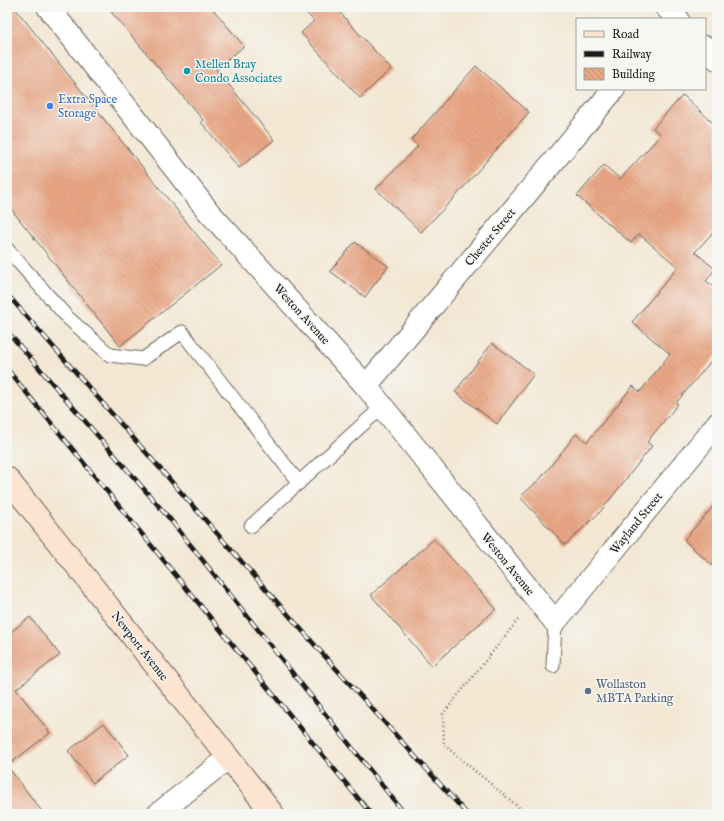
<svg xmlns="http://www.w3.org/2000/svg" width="724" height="821" font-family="'IM FELL English',serif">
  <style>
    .building { fill: url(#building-back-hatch) }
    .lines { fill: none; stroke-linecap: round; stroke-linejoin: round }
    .lane-casing { stroke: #67635c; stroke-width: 15 }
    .street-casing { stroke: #67635c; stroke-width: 24 }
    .secondary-casing { stroke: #67635c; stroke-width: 24 }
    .path { stroke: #67635c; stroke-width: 2.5; stroke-dasharray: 1 3; stroke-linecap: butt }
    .lane { stroke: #fff; stroke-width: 13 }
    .street { stroke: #fff; stroke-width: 22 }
    .secondary { stroke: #fde4d0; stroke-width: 22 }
    .rail-casing { stroke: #1c1c1c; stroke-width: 4.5 }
    .rail { stroke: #f6f6f2; stroke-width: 3; stroke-dasharray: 9; stroke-linecap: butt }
    .culture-dot { fill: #0f9aa8; stroke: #f6f6f2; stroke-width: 1.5 }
    .shop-dot { fill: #3f7fe0; stroke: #f6f6f2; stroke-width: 1.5 }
    .service-dot { fill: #5c6f8a; stroke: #f6f6f2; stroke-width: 1.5 }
    .labels { text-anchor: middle; stroke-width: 3; stroke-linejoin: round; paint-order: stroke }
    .culture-label { font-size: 12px; fill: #0d838f; stroke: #f6f6f2; text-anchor: start }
    .shop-label { font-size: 12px; fill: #366cbe; stroke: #f6f6f2; text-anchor: start }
    .street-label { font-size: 12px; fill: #1c1c1c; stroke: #f6f6f2 }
    .service-label { font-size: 12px; fill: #4e5e75; stroke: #f6f6f2; text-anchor: start }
  </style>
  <defs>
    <pattern id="building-back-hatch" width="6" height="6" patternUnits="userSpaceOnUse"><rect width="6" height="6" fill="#e9a684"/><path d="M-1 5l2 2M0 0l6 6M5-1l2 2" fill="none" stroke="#c78e71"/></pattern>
  </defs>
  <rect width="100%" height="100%" fill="#f6f6f2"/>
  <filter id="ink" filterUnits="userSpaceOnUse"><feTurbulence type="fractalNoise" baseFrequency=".025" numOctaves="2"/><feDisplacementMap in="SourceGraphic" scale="8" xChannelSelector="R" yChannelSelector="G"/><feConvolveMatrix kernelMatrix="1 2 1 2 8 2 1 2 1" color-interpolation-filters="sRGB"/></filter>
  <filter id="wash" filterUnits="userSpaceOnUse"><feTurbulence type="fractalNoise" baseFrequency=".012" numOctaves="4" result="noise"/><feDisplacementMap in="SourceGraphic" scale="16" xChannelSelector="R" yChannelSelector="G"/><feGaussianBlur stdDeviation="0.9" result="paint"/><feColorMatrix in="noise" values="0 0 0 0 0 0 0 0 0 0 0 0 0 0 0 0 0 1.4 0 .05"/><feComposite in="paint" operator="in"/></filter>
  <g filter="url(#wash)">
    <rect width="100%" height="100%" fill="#f3e7d3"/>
    <g id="blocks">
      <g class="building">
        <path d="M7,7H14L221,265L120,346L7,204Z"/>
        <path d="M107,7H211L244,46L216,69L274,140L239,168L201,122L203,120Z"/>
        <path d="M301,7H335L391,69L360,98L301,33L314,21Z"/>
        <path d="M476,66L529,112L456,196L421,232L376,189L418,146L411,140Z"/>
        <path d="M683,95L717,127V228L695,252L715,269L706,281L717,289V354L676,403L678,404L647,442L652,446L600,512L565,545L520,497L541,478L576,434L587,442L633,386L640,392L670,354L632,322L678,267L639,234L631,243L577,196L604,165L620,179L661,135L653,128Z"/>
        <path d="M355,242L388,266L365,297L330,271Z"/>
        <path d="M492,343L534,374L497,424L455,392Z"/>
        <path d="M717,502V570L684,540Z"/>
        <path d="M434,539L496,609L432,666L371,595Z"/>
        <path d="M30,617L60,655L16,689L50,733L7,766V635Z"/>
        <path d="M104,723L129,755L93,783L68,751Z"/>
        <path d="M7,766L44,814H7Z"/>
      </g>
    </g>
  </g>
  <g filter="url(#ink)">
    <use href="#blocks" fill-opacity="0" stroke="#67635c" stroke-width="1"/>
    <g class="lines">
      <defs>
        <g id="lane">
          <path d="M7,249L68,318L110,355L143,359L182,332L299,483"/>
          <path d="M251,526L383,406"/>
          <path d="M553,666L555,622"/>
        </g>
        <g id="street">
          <path d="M48,7L208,211L366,386L555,622L717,424"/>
          <path d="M666,7L678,19"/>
          <path d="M705,47L717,59"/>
          <path d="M366,386L614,89"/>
          <path d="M158,814L228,758"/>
        </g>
        <path id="secondary" d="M7,478L273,814"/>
      </defs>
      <use href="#lane" class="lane-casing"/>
      <use href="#street" class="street-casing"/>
      <use href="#secondary" class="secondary-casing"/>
      <path class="path" d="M518,620L443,714L444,745L527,814"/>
      <use href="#lane" class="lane"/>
      <use href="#street" class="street"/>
      <use href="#secondary" class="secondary"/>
      <defs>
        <g id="rail">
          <path d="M7,294L321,652L467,814"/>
          <path d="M7,331L169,518L405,814"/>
          <path d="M7,369L371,814"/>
        </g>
      </defs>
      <use href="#rail" class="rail-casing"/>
      <use href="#rail" class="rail"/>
    </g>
  </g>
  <circle class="culture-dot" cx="187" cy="71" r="4"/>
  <circle class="shop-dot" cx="50" cy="106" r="4"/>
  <circle class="service-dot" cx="588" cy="691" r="4"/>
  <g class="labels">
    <g class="culture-label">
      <text x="195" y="68">Mellen Bray<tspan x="195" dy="14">Condo Associates</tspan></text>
    </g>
    <g class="shop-label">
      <text x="58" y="103">Extra Space<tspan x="58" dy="14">Storage</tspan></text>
    </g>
    <g class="street-label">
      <text transform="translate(490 237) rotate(-50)" y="4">Chester Street</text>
      <text transform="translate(302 314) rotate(48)" y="4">Weston Avenue</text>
      <text transform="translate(636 523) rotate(-51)" y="4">Wayland Street</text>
      <text transform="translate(508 564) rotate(51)" y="4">Weston Avenue</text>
      <text transform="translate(140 646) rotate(52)" y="4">Newport Avenue</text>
    </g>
    <g class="service-label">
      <text x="596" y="688">Wollaston<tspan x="596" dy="14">MBTA Parking</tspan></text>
    </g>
  </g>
  <rect width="724" height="821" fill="none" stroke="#f6f6f2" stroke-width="24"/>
  <rect x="576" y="18" width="130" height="72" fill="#f6f6f2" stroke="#9f9f9c"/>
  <rect x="584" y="31" width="20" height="6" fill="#fde4d0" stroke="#9f9f9c"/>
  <text x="612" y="38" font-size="12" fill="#1c1c1c">Road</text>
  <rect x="584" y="51" width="20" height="6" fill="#1c1c1c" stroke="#9f9f9c"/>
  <text x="612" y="58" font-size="12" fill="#1c1c1c">Railway</text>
  <rect x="584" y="68" width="20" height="12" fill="url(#building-back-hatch)" stroke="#9f9f9c"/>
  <text x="612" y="78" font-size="12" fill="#1c1c1c">Building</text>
</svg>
